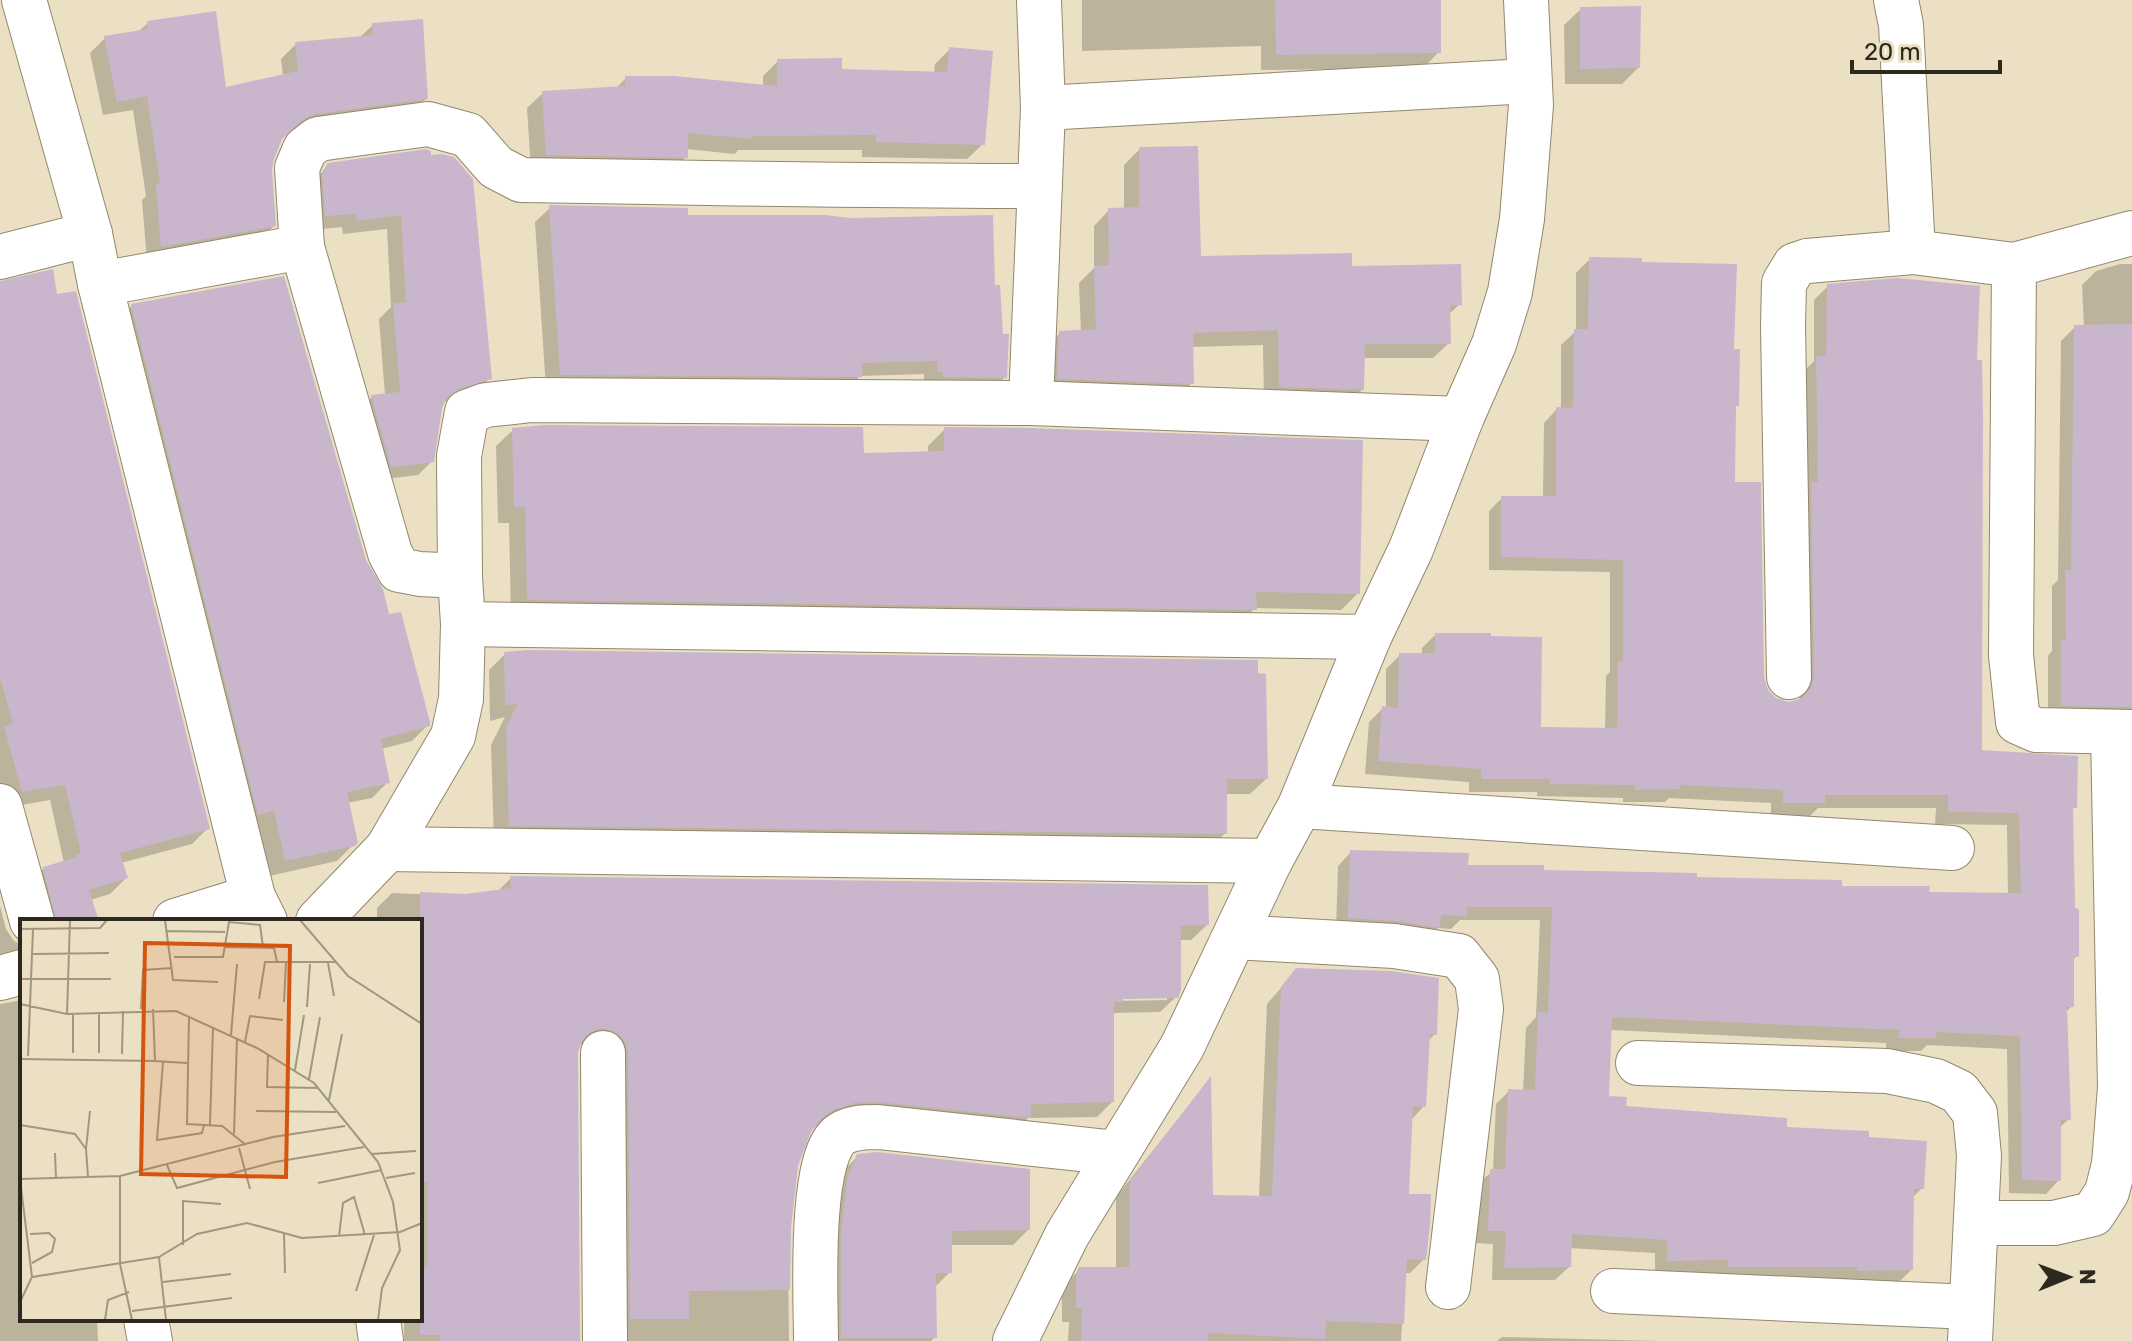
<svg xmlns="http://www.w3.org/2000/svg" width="2132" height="1341" font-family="Rubik,sans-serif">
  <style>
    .shadow { fill: #0003; fill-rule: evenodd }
    .building { fill: #c9b6cd }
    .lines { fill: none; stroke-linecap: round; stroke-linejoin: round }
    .minor-casing { stroke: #92876d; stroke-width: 46 }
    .minor { stroke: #fff; stroke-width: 44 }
    .inset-road { fill: none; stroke: #9f9782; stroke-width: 2 }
    .view { fill: #d5540e; fill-opacity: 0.15; stroke: #d5540e; stroke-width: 4 }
    .inset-edge { fill: none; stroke: #2d291f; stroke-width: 4 }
  </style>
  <rect width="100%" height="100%" fill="#ebe0c4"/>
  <g class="shadow">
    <path d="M1082,0H1439V52L1423,68L1261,70V46L1082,51Z"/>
    <path d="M1581,9L1638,68L1622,84H1565L1564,25Z"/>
    <path d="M148,23L224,89L283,76L281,59L296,44L359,38L373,25L426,99L411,113L298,128L286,133L280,139L270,169L274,226L259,240L147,261L142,200L146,196L133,110L103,115L90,53L105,38L138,32Z"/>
    <path d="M950,49L983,144L967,159L862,157V150H738L735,154L686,149V157L671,172L531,170L527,108L543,93L616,88L626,78L763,86V76L778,61L840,71L934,74L935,64Z"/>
    <path d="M1140,149L1199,258L1350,268L1460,304L1448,315L1449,343L1433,358H1362V390L1346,405L1264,402L1263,345L1191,347L1192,383L1176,399L1042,394L1044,349L1060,333L1081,332L1079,283L1094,268V226L1109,210L1124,209V165Z"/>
    <path d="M426,152L490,378L475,393L443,402L432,461L418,475L377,480L357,411L372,397L385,395L379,319L391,307L387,229L343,234L342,227L311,230L314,180L329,165Z"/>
    <path d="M550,208L686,217L993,287L1005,377L991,391L924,385V374L860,376L846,391L546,389L535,222Z"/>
    <path d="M1590,259L1640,264L1732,351L1733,484L1762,678L1766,692L1775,700L1789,704L1799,701L1801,691L1803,372L1814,361V300L1828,286L1975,362L1980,752L2075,807L2071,811L2077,956L2072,960V1006L2065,1013L2069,1119L2059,1128V1180L2046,1194L2009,1193L2007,1049L1927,1045L1921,1051H1886V1043L1610,1030L1607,1098L1624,1108L1867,1139L1922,1188L1912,1198L1911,1270L1898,1283H1845V1279L1716,1280V1273H1655V1253L1569,1248V1267L1555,1280H1492L1493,1244L1475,1243L1477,1184L1493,1171L1496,1104L1509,1091L1523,1092L1526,1028L1536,1017L1540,920H1460L1451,929L1438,928L1425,940L1336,931L1338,866L1351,852L1466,867L1542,872L1927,894L2008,895L2007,825L1935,824L1936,808H1818L1810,816H1771V803L1669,798L1665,802H1623V798L1537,796V792H1469V782L1365,774L1369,722L1382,709H1386V669L1400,655H1422V648L1435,635L1539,729L1605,730L1606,676L1610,672V572L1489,570V511L1502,498H1543L1544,423L1557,409H1561V345L1576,331V273Z"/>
    <path d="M2120,264H2132V719H2048V656L2052,651V586L2058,580L2061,341L2075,327H2084L2082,285L2096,271Z"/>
    <path d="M0,288L55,297L208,828L192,844L121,863L126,878L110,894L90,900L65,921H38L28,885L44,868L64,863L50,800L4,808L0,803Z"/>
    <path d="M132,306L364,561L388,617L428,725L412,741L381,749L388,782L372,798L347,803L356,842L337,861L269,876L258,826L243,830L116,321Z"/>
    <path d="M945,429L1358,593L1341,610L1255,608L1238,626L511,616L509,523H498L496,446L513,430L862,455L928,453V446Z"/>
    <path d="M505,654L1266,779L1250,794H1225V833L1209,849L494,841L491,745L505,717L490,721L489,670Z"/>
    <path d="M511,878L1207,925L1191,940H1179L1176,997L1160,1012L1112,1013V1102L1097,1117L1028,1118L1013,1133L839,1118L815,1126L805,1138L797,1165L792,1196L788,1263L789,1341H615L585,1043L578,1045L576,1053L578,1341H404V1319H420V921H377V908L392,893L465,896L497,892ZM1167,996V1000L1113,1001V997Z"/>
    <path d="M0,906L6,929L14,941L22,945V969L0,963Z"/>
    <path d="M1296,971L1435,1034L1428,1041L1424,1106L1411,1120L1407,1196L1424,1259L1410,1273H1405L1401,1341H1068L1069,1322H1062V1290L1065,1284L1080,1269H1116V1197L1209,1080L1212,1197H1259L1267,1004Z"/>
    <path d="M22,1000V1319H97L98,1341H0V1004Z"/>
    <path d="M858,1156L1028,1230L1013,1245H950V1272L934,1288L935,1337L931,1341H826L842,1172Z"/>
    <path d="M1502,1337L1659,1341H1497Z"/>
  </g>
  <g class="building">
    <path d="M1275,0H1441V53L1276,55Z"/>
    <path d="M1641,6L1640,68L1580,69V7Z"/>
    <path d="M216,11L226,87L298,71L295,42L373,35L372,23L423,19L428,99L315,114L303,119L282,139L274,159L272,170L276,226L161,247L156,184L160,183L147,96L117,102L104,36L148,29L147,21Z"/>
    <path d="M949,47L993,51L985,145L876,142V135L752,136V139L688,133V158L546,155L542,91L625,86V76H674L777,86V59L842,58V69L947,72Z"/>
    <path d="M1198,146L1201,256L1352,253V266L1461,264L1462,305H1450L1451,344H1365L1364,390L1279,387L1278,330L1193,333L1194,384L1057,379L1059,331L1096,329L1094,266L1109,265L1108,208L1139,207V147Z"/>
    <path d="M426,149L431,151V155L442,154L454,157L473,179L492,379L458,389L447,397L442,408L434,462L391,467L371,395L400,392L393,303L406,302L401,215L357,221L356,214L325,216L322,172L328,163Z"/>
    <path d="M549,205L688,208V215H825L851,218L993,215L995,285H1000L1003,334H1009L1007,378L943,377V372H938L937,361L862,363V377L560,375Z"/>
    <path d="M1589,257L1642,258V262L1737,264L1734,349H1740L1739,406H1736L1735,482H1761L1764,677L1768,690L1776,698L1789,702L1802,698L1811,688L1814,677L1811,482H1818L1816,356H1826L1827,284L1897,278L1980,286L1977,360H1982L1983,416L1982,750L2078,756L2077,808H2073L2075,908L2079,909V957L2074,956V1007H2067L2071,1120H2061V1181L2022,1180L2020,1036L1936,1032V1038H1898L1899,1030L1612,1017L1609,1096L1627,1097L1626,1106L1787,1118V1127L1869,1131V1137L1927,1141L1924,1189H1914L1913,1270L1857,1271V1267H1728V1260L1667,1261V1240L1572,1234L1571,1267L1504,1268L1506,1231H1488L1490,1169H1505L1508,1089L1535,1090L1538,1012L1548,1013L1552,907H1467V916L1441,915L1440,928L1395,921L1348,918L1350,850L1469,853L1468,865H1544V870L1697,873V877L1842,880V886H1930L1929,892L2021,893L2019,813L1948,812V795H1825V803H1783V790L1680,785V789L1635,790V785L1550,784V779H1481V769L1378,761L1382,706L1398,708L1399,653H1435V633H1491V636L1542,637L1541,727L1617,728L1618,661H1623V560L1501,557V496H1556V407L1573,408L1574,329H1588Z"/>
    <path d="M53,269L57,294L76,291L210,829L120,853L128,878L89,890L99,921H56L43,867L77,857L76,855L81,853L65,785L22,792L4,726L13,724L0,677V281Z"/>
    <path d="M284,276L366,560L383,589L389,614L401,612L430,722V726L381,739L390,783L347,792L358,843L355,846L285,861L274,811L258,815L131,304Z"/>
    <path d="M2132,324V707L2061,706V640H2066L2065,570H2071L2074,325Z"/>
    <path d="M545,425L863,427L864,453L944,451V427L1030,428L1363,440L1360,594L1256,592L1257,610L527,600L525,507H514L512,428Z"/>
    <path d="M528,650L1258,660V673L1266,674L1268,779H1227V834L509,826L506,727L518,703L505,706L504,652Z"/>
    <path d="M510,876L1208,885L1209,925L1181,926V990L1178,998L1123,999V1002H1114V1102L1031,1104V1118L878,1102L854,1103L833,1110L822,1118L811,1132L798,1166L791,1228L790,1290L689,1291V1319H630L628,1052L624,1040L615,1031L602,1028L591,1031L582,1040L578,1053L580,1341H440V1335H420V1267H427V1182H420V892L465,894L511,888Z"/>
    <path d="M1296,968L1391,971L1439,978L1437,1035L1430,1034L1426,1107L1413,1106L1409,1194H1431L1430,1225L1426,1260L1407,1259L1404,1324L1326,1321L1325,1339L1209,1333L1208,1341H1081L1082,1308H1076V1274L1079,1267H1129L1130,1181L1211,1076L1213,1195L1272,1196L1281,987Z"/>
    <path d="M877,1152L1030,1169V1230L952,1231V1273H936L937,1338H841V1232L848,1175L857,1154Z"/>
  </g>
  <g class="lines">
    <defs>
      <g id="minor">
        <path d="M24,0L90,234L100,284L253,897L265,921"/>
        <path d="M1039,0L1043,108"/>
        <path d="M1896,0L1901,25L1913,252"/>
        <path d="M0,257L90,234"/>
        <path d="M2014,265L2011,655L2018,722L2036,730L2132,732"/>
        <path d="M100,284L302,247"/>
        <path d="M1031,403L1043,108L1528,81"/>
        <path d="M460,576L420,574L399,570L390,553L302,247L297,168L305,149L318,139L428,124L468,135L496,167L521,180C694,183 867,186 1040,186"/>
        <path d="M463,624L1369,637"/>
        <path d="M1789,677L1783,325L1784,283L1795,265L1807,261L1913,252L2014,265L2132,233"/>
        <path d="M0,806L32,921"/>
        <path d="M1300,806L1952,848"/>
        <path d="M387,849L1270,861"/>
        <path d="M175,921L253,897"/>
        <path d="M318,921L387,849L453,736L461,699L463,624L460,576L459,456L467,412L486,405L532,400L1031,403L1461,419"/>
        <path d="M1235,937L1394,946L1459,956L1477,979L1481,1009L1448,1287"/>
        <path d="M0,978L22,972"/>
        <path d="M603,1053L605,1341"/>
        <path d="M1638,1063L1887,1071L1936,1081L1959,1092L1975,1113L1979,1156L1970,1341"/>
        <path d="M1977,1223H2054L2093,1214L2107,1192L2114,1164L2120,1088L2113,733"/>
        <path d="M1613,1291L1971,1307"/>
        <path d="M146,1319L150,1341"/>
        <path d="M378,1319L381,1341"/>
        <path d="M816,1341C816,1301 808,1155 841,1134C852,1127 865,1127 878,1127L1117,1153"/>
        <path d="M1015,1341L1067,1235L1182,1047L1270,861L1300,806L1369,637L1411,549L1461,419L1494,344L1510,292L1522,219L1531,105L1526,0"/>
      </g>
    </defs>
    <use href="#minor" class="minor-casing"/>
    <use href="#minor" class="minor"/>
  </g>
  <g transform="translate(20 919)">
    <rect width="402" height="402" fill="#ebe0c4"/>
    <path class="inset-road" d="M145,1L153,61L198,63M280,1L328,57L402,105M0,10L80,9L87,1M147,12L205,13M205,28L254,29L257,43M13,35L89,34M154,38H203L209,3L240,6L243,28M308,44L314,77M0,60H91M239,80L245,43H316M264,83L266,44M0,85L47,95L156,92L237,129L294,164L358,243L373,283L380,331L362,369L358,401M287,88L290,45M121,90L123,51L152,49M133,90L135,142L167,144M47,95L50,1M169,98L167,205L202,207L226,226M211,116L217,45M225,123L230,97L263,101M53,134V95M79,134V95M102,135L103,92M248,136L247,168L299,169M8,137L13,10M0,140L135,142M143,143L137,221L182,214L184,206M275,151L284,96M289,160L300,98M309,181L322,115M236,192L316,193M0,206L55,215L66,230L68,258M190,206L193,108M214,215L217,119M219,229L230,270M66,230L70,192M35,234L36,259M351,235L396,232M147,246L157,269L255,243L344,228M100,257L253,218L325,207M366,259L395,254M0,260L12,358L139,338L177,315L227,304L282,319L380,313L402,304M0,260L100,257V345L112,401M298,264L362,251M10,315L29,314L35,320L32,333L12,344M264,315L265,354M319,317L323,284L334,278L345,316M163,326V282L201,285M139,338L146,401M143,363L211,355M336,372L354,316M0,383L12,358M112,392L212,379M85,401L88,381L109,373"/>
    <path class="view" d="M125,24L270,27L266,258L121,255Z"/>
    <rect width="402" height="402" class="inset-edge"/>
  </g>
  <g transform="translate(2068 1277) rotate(89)" stroke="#ebe0c4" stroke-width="6" paint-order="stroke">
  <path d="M0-6L14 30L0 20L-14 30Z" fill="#2d291f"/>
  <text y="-12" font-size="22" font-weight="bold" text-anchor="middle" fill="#2d291f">N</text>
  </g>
  <path d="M1852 60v12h148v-12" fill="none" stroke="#2d291f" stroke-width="4"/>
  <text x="1864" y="60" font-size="24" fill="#2d291f" stroke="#ebe0c4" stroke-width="6" paint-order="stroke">20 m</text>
</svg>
